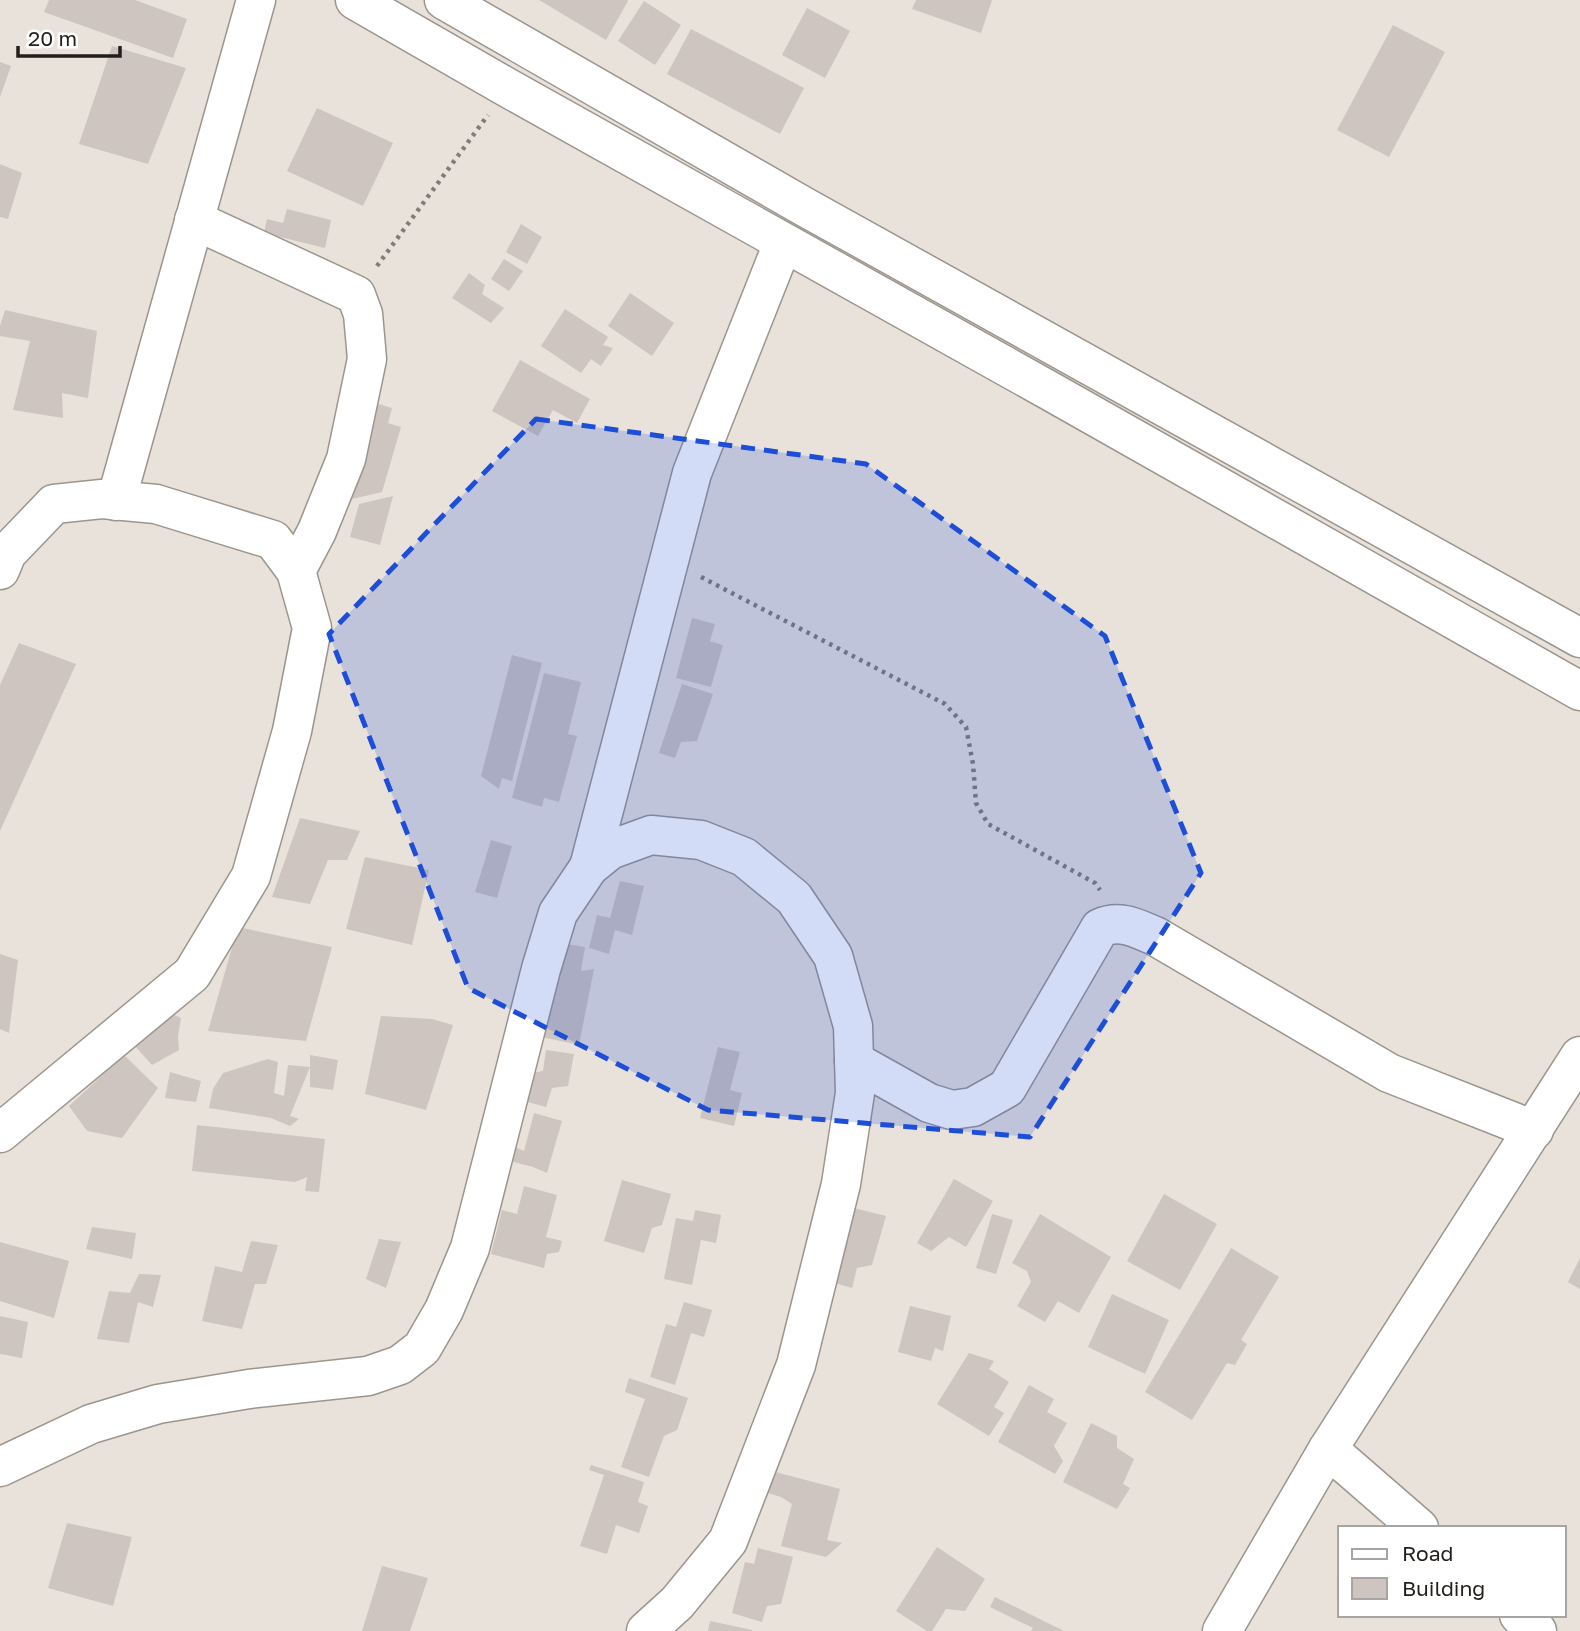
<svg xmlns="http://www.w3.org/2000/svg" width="1580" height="1631" font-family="'Golos Text',sans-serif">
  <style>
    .building { fill: #cec4c0 }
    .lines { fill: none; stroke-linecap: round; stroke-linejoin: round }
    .minor-casing { stroke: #9b958e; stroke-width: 41 }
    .tertiary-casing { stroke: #9b958e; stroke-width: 41 }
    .secondary-casing { stroke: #9b958e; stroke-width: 41 }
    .path { stroke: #817c77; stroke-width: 4.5; stroke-dasharray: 3.5 5; stroke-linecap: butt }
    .minor { stroke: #fff; stroke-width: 38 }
    .tertiary { stroke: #fff; stroke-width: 38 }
    .secondary { stroke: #fff; stroke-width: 38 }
    .marked { fill: #1d4ed8; fill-opacity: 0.2; stroke: #1d4ed8; stroke-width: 5; stroke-dasharray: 14 9; stroke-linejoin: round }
  </style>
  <rect width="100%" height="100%" fill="#e9e2db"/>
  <g class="building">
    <path d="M49,0H135L187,19L173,58L44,12Z"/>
    <path d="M539,0H627L628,1L606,40Z"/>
    <path d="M916,0H992L981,33L912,9Z"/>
    <path d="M644,1L681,25L655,65L618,41Z"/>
    <path d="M807,8L850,31L825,78L782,55Z"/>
    <path d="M1393,25L1445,52L1389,157L1337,130Z"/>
    <path d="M691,29L804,88L780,134L667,74Z"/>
    <path d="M112,46L186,68L148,164L79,144Z"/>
    <path d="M0,62L11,66L0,97Z"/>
    <path d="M317,108L393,143L363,206L287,171Z"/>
    <path d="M0,164L22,173L8,219L0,217Z"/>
    <path d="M287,209L331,220L325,248L264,233L267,219L283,223Z"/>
    <path d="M521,224L542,237L527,264L506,252Z"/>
    <path d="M504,259L523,271L509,291L491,279Z"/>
    <path d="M469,273L485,285L482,294L504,308L491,323L452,298Z"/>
    <path d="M630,293L674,323L652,356L608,326Z"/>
    <path d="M565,309L608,337L603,345L613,348L601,366L591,359L581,373L541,346Z"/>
    <path d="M5,310L97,331L88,398L62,393L63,418L13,410L30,341L0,336V326Z"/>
    <path d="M520,360L590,399L577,423L553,410L538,436L492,411Z"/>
    <path d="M371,402L392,408L388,423L401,427L382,492L352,499L372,428L364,426Z"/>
    <path d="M393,496L380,545L350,537L359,504Z"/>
    <path d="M692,618L715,624L710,641L723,645L711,687L676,678Z"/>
    <path d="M19,643L76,664L0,831V685Z"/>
    <path d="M512,655L542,663L512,781L502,778L499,789L481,776Z"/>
    <path d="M544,673L581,682L568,734L577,736L559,802L544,798L542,807L512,798Z"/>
    <path d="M682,684L713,694L697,741L681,742L675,758L659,753Z"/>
    <path d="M300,818L360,831L347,860H328L310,904L272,897Z"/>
    <path d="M491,840L512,846L497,898L475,892Z"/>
    <path d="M365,857L429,870L412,945L346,929Z"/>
    <path d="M620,881L644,886L632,935L615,930L609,954L589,948L597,915L610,918Z"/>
    <path d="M238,927L332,947L306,1041L208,1031Z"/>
    <path d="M555,942L585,947L581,971L594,969L579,1045L537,1036Z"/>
    <path d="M0,954L18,960L9,1033L0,1029Z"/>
    <path d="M161,1009L181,1018L178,1036L179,1050L152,1065L127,1037Z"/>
    <path d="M381,1016L432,1019L453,1025L426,1110L365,1094Z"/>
    <path d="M718,1047L740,1052L730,1090L742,1093L734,1126L700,1118Z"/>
    <path d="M546,1050L574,1054L568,1086L552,1088L546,1107L524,1101L533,1073L543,1071Z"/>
    <path d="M124,1055L158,1088L122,1138L87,1131L69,1106Z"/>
    <path d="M310,1055L338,1060L333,1090L310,1087V1067L290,1116L299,1119L290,1126L271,1118L209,1108L213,1089L223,1073L268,1059L278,1062L274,1093L284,1096L288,1065L310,1067Z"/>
    <path d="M170,1072L201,1081L196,1102L165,1098Z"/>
    <path d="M534,1113L562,1121L547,1173L533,1167L510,1161L515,1147L524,1151Z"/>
    <path d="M197,1125L325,1139L319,1192L305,1191L307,1177L295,1182L192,1171Z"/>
    <path d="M954,1179L993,1201L966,1247L949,1237L931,1251L917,1243Z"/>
    <path d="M622,1180L671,1194L662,1225L652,1228L644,1253L604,1241Z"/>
    <path d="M524,1186L557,1195L546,1237L562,1241L559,1252L547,1254L544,1268L491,1254L502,1210L517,1214Z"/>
    <path d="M1164,1194L1217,1224L1180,1290L1127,1261Z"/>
    <path d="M842,1205L886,1216L872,1265L857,1268L852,1288L821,1279Z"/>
    <path d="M695,1210L721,1215L716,1243L701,1240L692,1285L664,1279L676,1218L693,1221Z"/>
    <path d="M992,1214L1013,1220L996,1274L976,1268Z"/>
    <path d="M1040,1214L1111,1257L1079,1313L1058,1301L1045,1322L1017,1306L1031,1282L1027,1271L1012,1263Z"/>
    <path d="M92,1227L136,1233L132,1259L86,1249Z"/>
    <path d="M379,1239L401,1242L386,1288L366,1279Z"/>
    <path d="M251,1241L278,1245L266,1284H255L242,1329L202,1321L215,1266L242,1272Z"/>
    <path d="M0,1242L69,1261L54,1318L0,1301Z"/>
    <path d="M1231,1248L1279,1277L1241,1340L1247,1344L1235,1365L1227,1363L1192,1420L1145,1392Z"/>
    <path d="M1580,1258V1289L1568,1282Z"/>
    <path d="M139,1274L161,1275L153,1307L138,1302L129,1343L97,1339L109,1291L130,1293Z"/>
    <path d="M1112,1294L1169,1320L1145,1374L1088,1347Z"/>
    <path d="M684,1302L712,1310L704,1337L691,1333L675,1385L650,1377L666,1324L676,1327Z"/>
    <path d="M910,1306L951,1316L943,1351L935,1348L931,1361L898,1352Z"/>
    <path d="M0,1316L28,1322L22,1358L0,1354Z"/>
    <path d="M969,1353L994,1361L989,1369L1009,1382L994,1407L1004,1413L989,1436L937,1404Z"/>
    <path d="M629,1378L688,1398L677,1430L664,1436L649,1477L621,1467L645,1399L625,1392Z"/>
    <path d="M1029,1385L1054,1399L1047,1412L1067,1423L1054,1446L1063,1461L1055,1474L998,1442Z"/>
    <path d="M1091,1423L1117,1436V1448L1134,1459L1123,1484L1130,1488L1117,1509L1063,1482Z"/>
    <path d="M591,1465L644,1482L638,1502L648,1506L639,1533L616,1525L607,1554L580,1546L604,1475L589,1470Z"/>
    <path d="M764,1469L840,1489L827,1540L842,1543L826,1557L781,1546L792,1504L781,1497L758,1490Z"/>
    <path d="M67,1523L132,1537L113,1606L48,1588Z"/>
    <path d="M937,1547L985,1579L965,1611L946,1609L932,1631H927L896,1611Z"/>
    <path d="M758,1548L793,1557L781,1604L767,1606L762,1622L732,1613L745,1562L754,1564Z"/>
    <path d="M382,1566L428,1578L410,1631H362Z"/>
    <path d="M995,1597L1064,1631H1031L1033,1628L990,1607Z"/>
    <path d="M710,1621L752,1630V1631H708Z"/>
  </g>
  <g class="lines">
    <defs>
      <g id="minor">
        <path d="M194,220L356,295L363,314L367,359L346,459L317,531L296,571"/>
        <path d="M116,501L256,0"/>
        <path d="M0,570L7,553L54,504L102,499L156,504L273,540L296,571L312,628L292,731L251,876L192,974L0,1133"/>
        <path d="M589,867L692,473L783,243"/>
        <path d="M854,1061L929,1103L952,1110L973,1107L1007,1088L1100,928C1120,919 1136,928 1155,936L1389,1073L1534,1130"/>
        <path d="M1328,1449L1419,1528"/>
        <path d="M0,1467L91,1424L158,1404L249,1389L368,1376L400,1365L422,1348L444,1310L470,1248L541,969L558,913L589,867L610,850L651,835L701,840L744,857L794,898L833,956L853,1026L855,1093L841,1184L796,1365L728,1541L677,1603L646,1631"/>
        <path d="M1519,1615L1537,1631"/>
      </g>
      <path id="tertiary" d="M1222,1631L1328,1449L1580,1056"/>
      <g id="secondary">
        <path d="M355,0L508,88L1050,391L1580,691"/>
        <path d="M444,0L803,206L1580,638"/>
      </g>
    </defs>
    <use href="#minor" class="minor-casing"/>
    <use href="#tertiary" class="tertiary-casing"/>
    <use href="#secondary" class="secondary-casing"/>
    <g class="path">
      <path d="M377,266L488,115"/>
      <path d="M701,577L945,704L966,727L973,764L976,803L988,824L1095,883L1100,890"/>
    </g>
    <use href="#minor" class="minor"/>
    <use href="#tertiary" class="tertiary"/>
    <use href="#secondary" class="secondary"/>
  </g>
  <path class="marked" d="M536,419L866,464L1105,636L1201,873L1030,1137L708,1110L468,988L329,634Z"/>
  <rect x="1338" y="1526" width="228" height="91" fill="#ffffff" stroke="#a6a5a4" stroke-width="2"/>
  <rect x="1352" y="1549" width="35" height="10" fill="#ffffff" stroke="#a6a5a4" stroke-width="2"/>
  <text x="1402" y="1561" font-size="21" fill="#211e1b">Road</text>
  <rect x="1352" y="1578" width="35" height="21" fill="#cec4c0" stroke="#a6a5a4" stroke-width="2"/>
  <text x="1402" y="1596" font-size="21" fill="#211e1b">Building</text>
  <path d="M18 46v10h102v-10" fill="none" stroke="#211e1b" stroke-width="3.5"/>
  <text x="28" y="46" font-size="21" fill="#211e1b" stroke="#ffffff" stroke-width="5" paint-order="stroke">20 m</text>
</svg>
